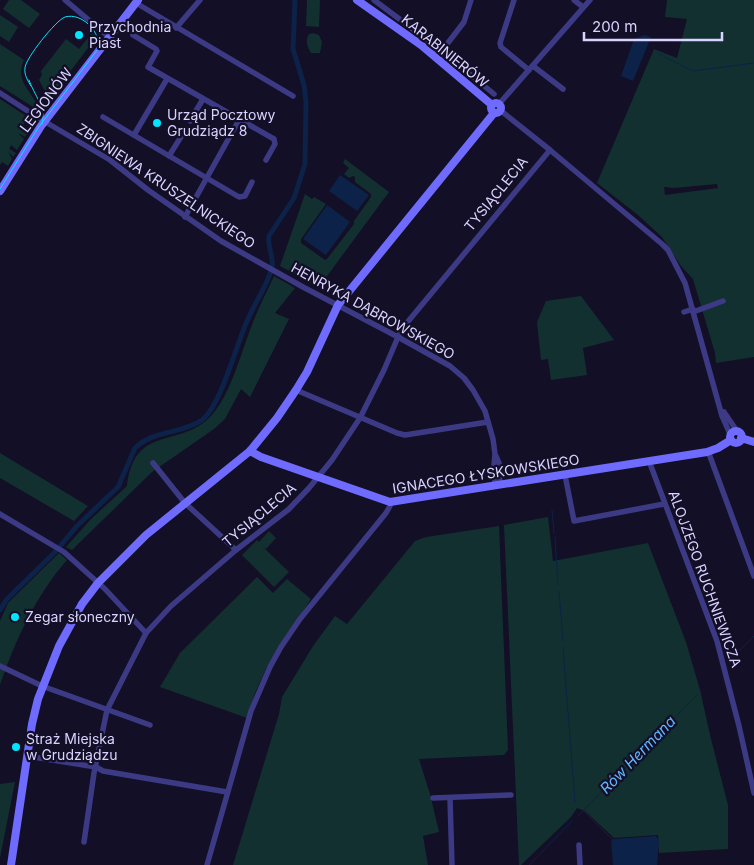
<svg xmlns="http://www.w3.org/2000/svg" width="754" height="865" font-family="Inter,sans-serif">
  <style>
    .green { fill: #12302f; fill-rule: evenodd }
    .water { fill: #0c2248 }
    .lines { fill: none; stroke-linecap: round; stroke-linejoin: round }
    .stream { stroke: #0c2248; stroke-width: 1 }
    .canal { stroke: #0c2248; stroke-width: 5 }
    .street { stroke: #3d3a85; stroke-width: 5.5 }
    .secondary { stroke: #6f6bff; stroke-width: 8 }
    .tram { stroke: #00e5ff; stroke-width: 1 }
    .poi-dot { fill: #00e5ff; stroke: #130f26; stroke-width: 2 }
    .labels { text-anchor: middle; stroke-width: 4.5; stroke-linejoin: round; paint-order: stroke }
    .poi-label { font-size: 14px; fill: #d9d4ff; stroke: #130f26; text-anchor: start }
    .street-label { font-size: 14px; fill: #d9d4ff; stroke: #130f26 }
    .water-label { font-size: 15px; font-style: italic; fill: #62b6ff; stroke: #130f26 }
  </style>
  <rect width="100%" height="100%" fill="#130f26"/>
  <g class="green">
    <path d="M9,0H21L40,14L29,28L3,9Z"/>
    <path d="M307,0H320L319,27L306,26Z"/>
    <path d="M667,0H754V357L716,363L715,353L693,279L681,266L662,237L638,215L597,183L654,49L677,58L687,19L665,17ZM717,184L718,188L665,195L664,187L674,188Z"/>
    <path d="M0,15L18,27L9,42L0,36Z"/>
    <path d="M92,33L97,36L57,89L52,86L46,93L39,80L42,75L41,71L66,39L79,49Z"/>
    <path d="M313,33L319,35L322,42L320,53H311C307,47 305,40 309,34Z"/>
    <path d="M0,44L24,60C13,83 36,93 38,110L0,86Z"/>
    <path d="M0,99L26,116L25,118L27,119L22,127L29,131L25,137L18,133L24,139L17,150L11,145L9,149L16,153L13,157L8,151L12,159L8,166L2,162L0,165Z"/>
    <path d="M345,159L389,192L319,287L280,266L305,194L312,199L314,197L326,204L301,239V243L325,260L327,259L354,224V221L371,197V194L355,182V177L353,176L349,178L344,174L349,168L343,163Z"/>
    <path d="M274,276L295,288L275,313L289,319L250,397L241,389L225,419L214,429L152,472L72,550L66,547L91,519L127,486C134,425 178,448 209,418C230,398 241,352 252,325C258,308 267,292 274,276Z"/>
    <path d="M581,296L614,340L583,348L587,375L551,380L548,359L541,360L537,322L546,301Z"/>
    <path d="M0,453L88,506L74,521L0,478Z"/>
    <path d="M548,517L553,561L648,543L686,642L700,690L711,739L728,805V849L659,853L658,835L614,838L585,811L577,808L571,817L521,865H519L504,525Z"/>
    <path d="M499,526L508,750L504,755L419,759L430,794L439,832L423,836L428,865H233L279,714L282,697L313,646L335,616L347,624L415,541L426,537Z"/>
    <path d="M269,531L276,538L266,549L262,546L289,572L274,587L242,555L257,540L259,542Z"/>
    <path d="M59,553L67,560C36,595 15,641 0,685V621L8,603Z"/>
    <path d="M257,577L273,593L287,579L311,599L266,669L255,693L247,718L160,687L180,653Z"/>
    <path d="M15,782L0,858V784Z"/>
  </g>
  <g class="water">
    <path d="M644,35L651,37L633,81L621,76L634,39Z"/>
    <path d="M340,175L369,195L357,211L329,191Z"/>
    <path d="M327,205L350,222L326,255L303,239Z"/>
    <path d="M656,836L659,841L657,865H613L611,841L614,839Z"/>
  </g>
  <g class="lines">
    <g class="stream">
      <path d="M657,53L693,71L754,63"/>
      <path d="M552,510L554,533"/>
      <path d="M555,537L558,585"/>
      <path d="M559,592L563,641"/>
      <path d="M563,648L575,802"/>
      <path d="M729,661L754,636"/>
      <path d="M584,811L613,840"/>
      <path d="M578,816L698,694"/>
      <path d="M529,865L572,821"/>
    </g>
    <path class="canal" d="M0,610L7,599L55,552L77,526L118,487L135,448C153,430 182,434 202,420C221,406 237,342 248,319C255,302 268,285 272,267C274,256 267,247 269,236L294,198L305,164L306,102L304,85L293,49L295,0"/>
    <g class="street">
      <path d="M65,0L110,38"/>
      <path d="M374,0L442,51L494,94"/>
      <path d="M514,0L500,43L501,47L529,70"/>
      <path d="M574,0L583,7"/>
      <path d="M136,3L293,96"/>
      <path d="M176,28L200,0"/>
      <path d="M133,35L156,49L157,51L148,67L274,139L275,144L266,160"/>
      <path d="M441,52L464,22L471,0"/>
      <path d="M533,66L563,89"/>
      <path d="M0,93L37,117L110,160L148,190L221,241L303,287L398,337L450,366L464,378L473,390L485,411L493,439L495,454L494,465L495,486"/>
      <path d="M499,104L590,0"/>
      <path d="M500,110L550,150L662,244L668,250L685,283L722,416L730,434"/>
      <path d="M103,117L239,197L245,196L252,182"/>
      <path d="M190,121L203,99"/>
      <path d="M134,135L167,79"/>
      <path d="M169,156L184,132"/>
      <path d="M185,217L239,120"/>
      <path d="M684,312L693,309"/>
      <path d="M693,312L723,301"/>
      <path d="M296,390L397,433L405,435L488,422"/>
      <path d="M724,412L737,431"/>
      <path d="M708,451L754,576"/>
      <path d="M496,456L499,463L500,485"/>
      <path d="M649,461L717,641L739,726L754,793"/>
      <path d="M153,463L185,503L236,550"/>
      <path d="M565,475L574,521L664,504"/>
      <path d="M0,514L64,552L105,589L146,633"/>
      <path d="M0,666L42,686L150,725"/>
      <path d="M27,756L96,767L103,771L227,792"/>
      <path d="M433,798L511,795"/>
      <path d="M450,798L452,865"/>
      <path d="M84,842L94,773L107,710L146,633L171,606L236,550L289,509L309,488L332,460L360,418L384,370L401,330L550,150"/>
      <path d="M579,845L580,865"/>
      <path d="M207,865L251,711L270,667L281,647L300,619L386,513L390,506V502"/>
    </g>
    <g class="secondary">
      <path d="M357,0L421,45L492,105"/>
      <circle cx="496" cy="108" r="5"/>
      <path d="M0,191L41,126L138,0"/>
      <circle cx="736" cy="437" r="6"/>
      <path d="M741,438L754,442"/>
      <path d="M250,451L261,457L390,502L707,452L718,448L731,440"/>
      <path d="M11,865L32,724L38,699L59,646L82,604L98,583L146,535L250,451L277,418L296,390L307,372L338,305L494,113"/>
    </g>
    <g class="tram">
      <path d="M29,80C34,95 47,108 42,124"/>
      <path d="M0,189L38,128L98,49C102,33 82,12 65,17C56,20 25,59 25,68C24,75 28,81 31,86"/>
    </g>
  </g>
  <g class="poi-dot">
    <circle cx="79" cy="35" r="5"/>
    <circle cx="157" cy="123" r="5"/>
    <circle cx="15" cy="617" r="5"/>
    <circle cx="16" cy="747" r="5"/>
  </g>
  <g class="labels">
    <g class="poi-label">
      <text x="89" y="32">Przychodnia<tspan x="89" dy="16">Piast</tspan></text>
      <text x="167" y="120">Urząd Pocztowy<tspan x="167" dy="16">Grudziądz 8</tspan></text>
      <text x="25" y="622">Zegar słoneczny</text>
      <text x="26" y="744">Straż Miejska<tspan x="26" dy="16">w Grudziądzu</tspan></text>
    </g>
    <g class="street-label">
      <text transform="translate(445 51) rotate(39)" y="5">KARABINIERÓW</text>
      <text transform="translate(46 100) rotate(-53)" y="5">LEGIONÓW</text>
      <text transform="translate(166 186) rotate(34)" y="5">ZBIGNIEWA KRUSZELNICKIEGO</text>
      <text transform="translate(496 194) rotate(-51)" y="5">TYSIĄCLECIA</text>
      <text transform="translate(373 311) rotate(29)" y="5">HENRYKA DĄBROWSKIEGO</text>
      <text transform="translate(486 474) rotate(-9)" y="5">IGNACEGO ŁYSKOWSKIEGO</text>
      <text transform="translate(259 515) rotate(-40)" y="5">TYSIĄCLECIA</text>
      <text transform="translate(705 579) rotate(70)" y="5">ALOJZEGO RUCHNIEWICZA</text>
    </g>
    <g class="water-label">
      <text transform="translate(638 755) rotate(-46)" y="5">Rów Hermana</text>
    </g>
  </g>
  <path d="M584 32v8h138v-8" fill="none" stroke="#d9d4ff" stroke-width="2.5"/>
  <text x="592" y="32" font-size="15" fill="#d9d4ff" stroke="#130f26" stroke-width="4" paint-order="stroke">200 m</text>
</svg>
